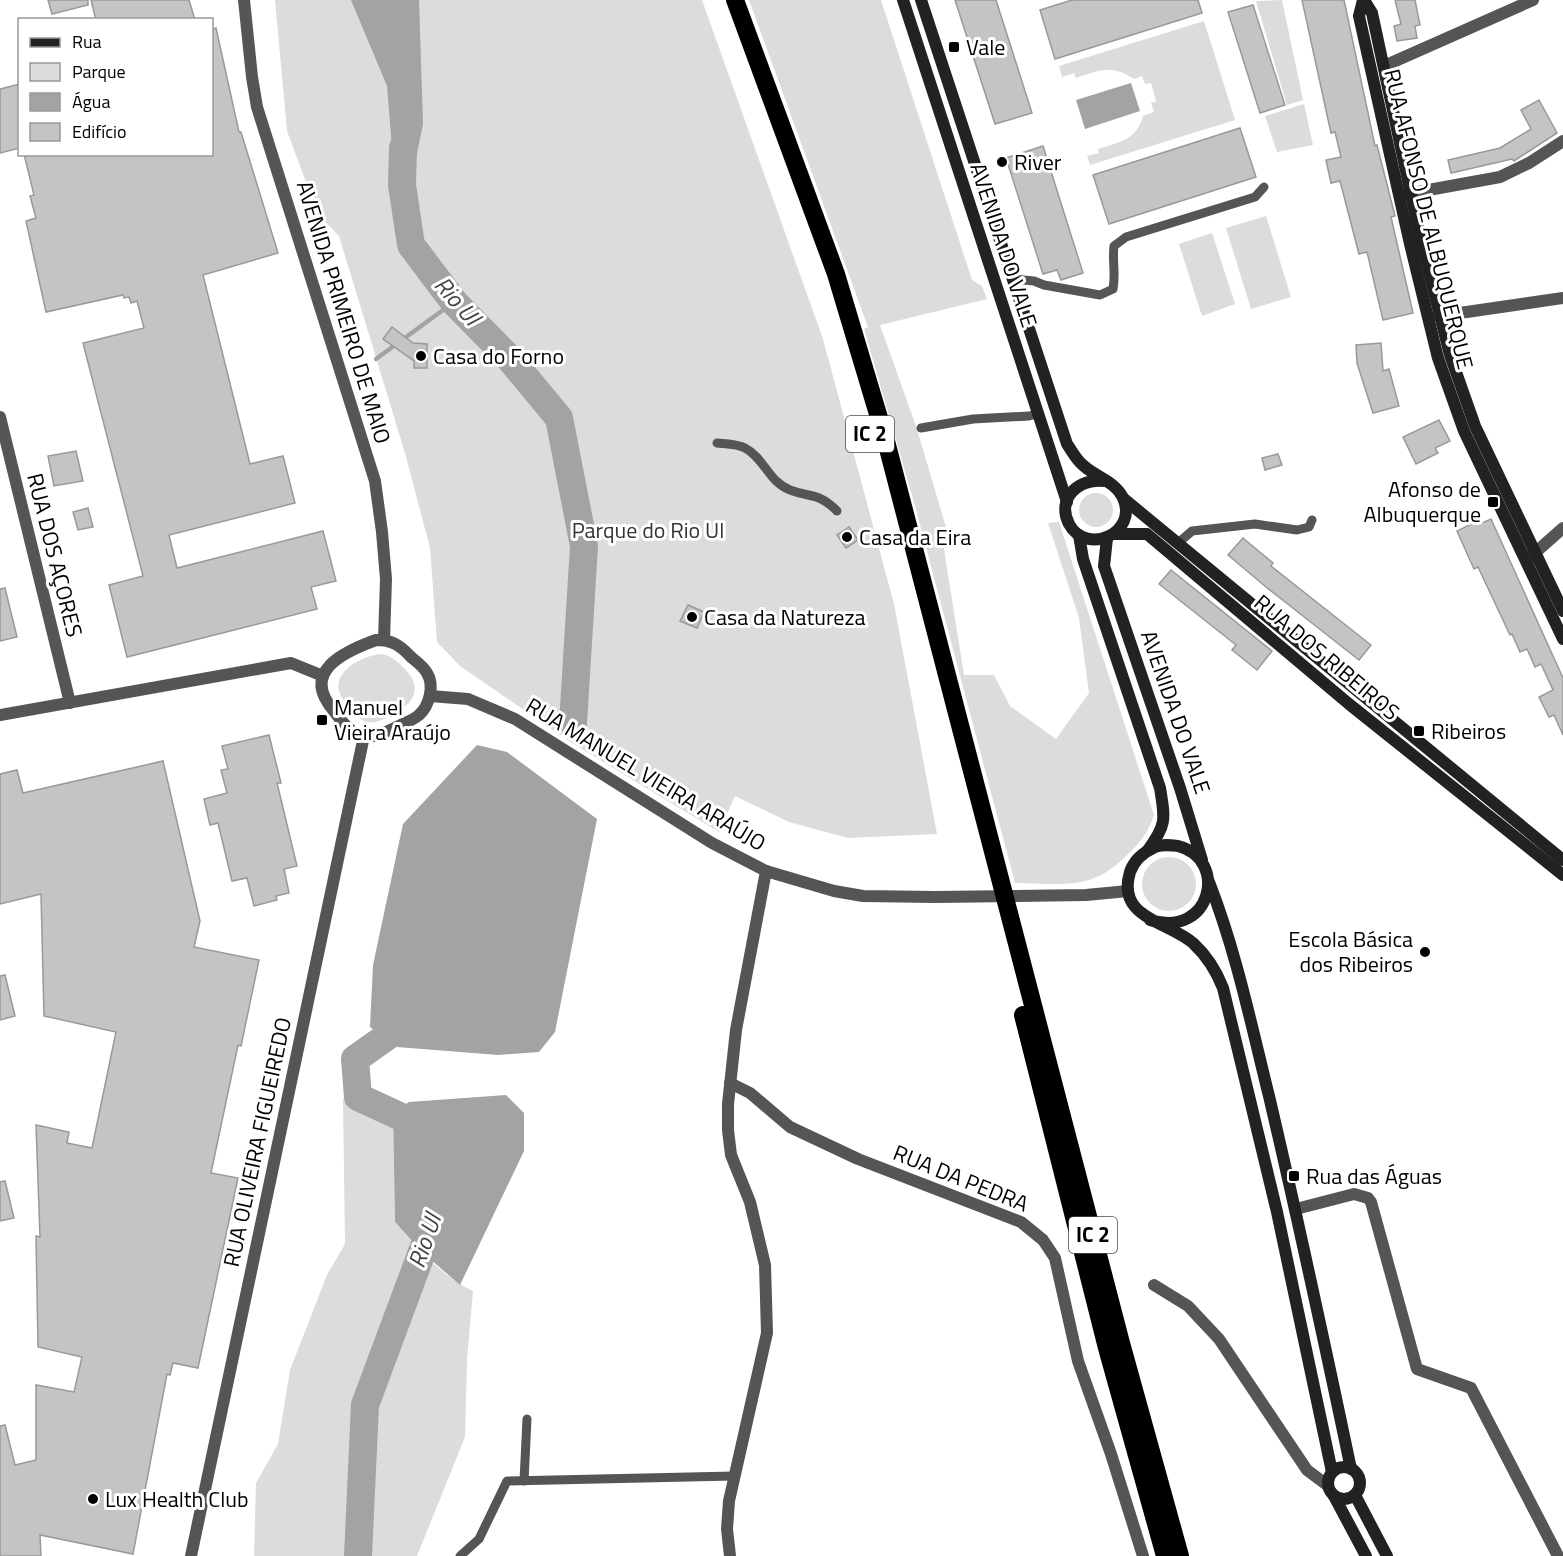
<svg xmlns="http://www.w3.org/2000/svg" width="1563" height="1556" font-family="'Titillium Web',sans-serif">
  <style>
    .green { fill: #dcdcdc }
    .water { fill: #a3a3a3 }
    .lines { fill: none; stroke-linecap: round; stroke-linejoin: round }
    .stream { stroke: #a3a3a3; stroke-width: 4.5 }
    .river { stroke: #a3a3a3; stroke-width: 28 }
    .building { fill: #c4c4c4; stroke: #999; stroke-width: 1.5 }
    .lane { stroke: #555; stroke-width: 9 }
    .street { stroke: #555; stroke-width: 12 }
    .secondary { stroke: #222; stroke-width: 12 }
    .highway { stroke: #000; stroke-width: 18 }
    .poi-dot { fill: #000; stroke: #fff; stroke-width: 2 }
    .labels { text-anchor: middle; stroke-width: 6; stroke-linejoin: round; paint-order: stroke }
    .shield { fill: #fff; stroke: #4c4c4c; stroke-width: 1.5 }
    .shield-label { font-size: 21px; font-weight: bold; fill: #000 }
    .poi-label { font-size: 22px; fill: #000; stroke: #fff; text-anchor: start }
    .street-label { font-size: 22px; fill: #000; stroke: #fff }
    .park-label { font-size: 22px; fill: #333; stroke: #fff }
    .water-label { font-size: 24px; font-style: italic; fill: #444; stroke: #fff }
  </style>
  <rect width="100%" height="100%" fill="#fff"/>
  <g class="green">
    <path d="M275,0H702L823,339L894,604L937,834L848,838L789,822L735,796L719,832L572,743L460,666L437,642L430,548L405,453L339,236L318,214L287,131Z"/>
    <path d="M749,0H881L972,280L982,286L987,299L880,325L917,429L950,541L943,543L964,675H994L1010,706L1056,739L1089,693L1079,618L1048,523L1059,522L1154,815C1147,835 1140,843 1125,857C1090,892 1060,883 1015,883L915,506L864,329L868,327Z"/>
    <path d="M1282,0L1303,100L1287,105L1256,1Z"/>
    <path d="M1204,21L1235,120L1090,165L1087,156L1099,153L1098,149C1119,142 1137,140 1143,116L1154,112L1151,103L1156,101L1151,83L1145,84L1142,76L1134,79C1111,64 1100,70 1076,78L1074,73L1062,77L1059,66Z"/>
    <path d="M1304,104L1313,145L1277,152L1265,116Z"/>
    <path d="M1266,216L1291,297L1251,309L1226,228Z"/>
    <path d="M1212,233L1235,304L1202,316L1179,244Z"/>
    <circle cx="1096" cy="510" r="17"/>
    <path d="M382,654C392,656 398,662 405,669C424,689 413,704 392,715C382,720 373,726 362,720C355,716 350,709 346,703C323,677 358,656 382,654Z"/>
    <circle cx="1169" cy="884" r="27"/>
    <path d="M343,1098L393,1116L395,1222C417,1247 442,1277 473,1291L467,1360L465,1437L417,1556H254L256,1483L278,1444L290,1370L327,1275L345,1244Z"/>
  </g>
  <g class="water">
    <path d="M351,0H419L423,124L412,178L402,185L393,160L387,86Z"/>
    <path d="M1131,83L1140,111L1085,129L1076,100Z"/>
    <path d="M477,745L507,752L597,819L555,1032L539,1052L498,1055L397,1047L370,1027L373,965L403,824Z"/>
    <path d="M506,1095L524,1113V1151L460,1285L422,1252L395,1222L393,1113L409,1102Z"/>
  </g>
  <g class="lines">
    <path class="stream" d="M376,359L454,302"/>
    <g class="river">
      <path d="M403,148L402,185L411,245L454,302L510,359L559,418L584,546L573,723"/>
      <path d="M416,1016L355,1059L358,1097L408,1120L420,1137"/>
      <path d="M358,1556L365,1405L435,1217"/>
    </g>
  </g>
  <g class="building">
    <path d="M48,0H88V5L52,14Z"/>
    <path d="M91,0H189L195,20H96Z"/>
    <path d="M955,0H996L1032,113L995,124Z"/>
    <path d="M1072,0H1198L1202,13L1055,59L1040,10Z"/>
    <path d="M1302,0H1344L1375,146L1377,145L1395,216L1391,217L1413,313L1383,320L1367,252L1359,254L1340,181L1331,183L1326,160L1341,157L1335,132L1331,133Z"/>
    <path d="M1395,0H1415L1420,25L1415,26L1417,38L1397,41L1394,26L1401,24Z"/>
    <path d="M1253,5L1285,105L1260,113L1228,12Z"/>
    <path d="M216,28L239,132H241L278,253L203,275L250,464L283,456L295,503L169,535L177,568L323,531L336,581L311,587L317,609L127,657L109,585L143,576L83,343L144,328L137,301L131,303L129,297L124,298L123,295L46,312L26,221L36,218L30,196L34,195L24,154H212V29Z"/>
    <path d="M20,84V148L0,153V89Z"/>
    <path d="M1539,100L1557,133L1514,161L1512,159L1451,173L1448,160L1500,148L1531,129L1521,110Z"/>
    <path d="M1240,128L1256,177L1109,224L1093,175Z"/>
    <path d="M1043,146L1083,273L1061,280L1057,270L1043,274L1006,158Z"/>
    <path d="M392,327L413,343L427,344V368H414V361L383,339Z"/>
    <path d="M1381,343L1383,371L1389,369L1399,406L1373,413L1357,363L1356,345Z"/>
    <path d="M1439,420L1450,441L1435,448L1438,453L1416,464L1403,437Z"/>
    <path d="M76,451L83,481L54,486L48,456Z"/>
    <path d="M1278,454L1282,465L1265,470L1262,458Z"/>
    <path d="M88,508L93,527L78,530L73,512Z"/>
    <path d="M1491,519L1563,678V735L1554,715L1549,717L1539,697L1553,690L1541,664L1535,667L1527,649L1520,652L1512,634L1510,635L1478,567L1474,569L1457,531L1479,520L1480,524Z"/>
    <path d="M849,527L858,540L846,548L837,535Z"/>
    <path d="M1243,538L1273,563L1271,566L1371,645L1359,660L1266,587L1228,555Z"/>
    <path d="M1171,570L1272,651L1257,670L1232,650L1236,645L1159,584Z"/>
    <path d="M5,588L17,637L0,641V589Z"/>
    <path d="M688,605L704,612L697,628L680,621Z"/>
    <path d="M269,735L281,783H277L297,866L284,869L289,893L276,896L277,900L254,906L247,878L232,881L218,823L210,825L204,799L227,793L221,770L228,769L222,746Z"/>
    <path d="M163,761L200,921L194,947L259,960L241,1046L238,1045L211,1173L238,1178L198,1368L173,1363L170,1375L167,1374L133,1554L40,1535L41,1556H0V1426L5,1425L15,1465L36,1460V1385L74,1392L82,1357L38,1347L36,1236L40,1237L36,1125L69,1132L67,1143L92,1148L116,1032L44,1016L41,894L0,904V774L17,770L23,793Z"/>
    <path d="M5,975L15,1016L0,1020V976Z"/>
    <path d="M5,1181L14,1218L0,1221V1182Z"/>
  </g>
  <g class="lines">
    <g class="lane">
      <path d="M1013,279L1034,281L1044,285L1100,295L1113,289C1116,274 1112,261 1114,246L1126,237L1255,197L1264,187"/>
      <path d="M921,428L973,419L1029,416L1037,414"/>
      <path d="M717,443C725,444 737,444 745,448C764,458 769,482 790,490C811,498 818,492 837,511"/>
      <path d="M1178,543L1192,531L1255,524L1297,530L1309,527L1312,520"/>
      <path d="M524,1481L527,1419"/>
      <path d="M460,1556L479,1539L507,1481L734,1476"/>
    </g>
    <g class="street">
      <path d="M244,0L252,77L257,107L375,481L382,532L386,579L384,640"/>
      <path d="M1384,66L1533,0"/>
      <path d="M1401,195L1500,177L1529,163L1563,141"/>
      <path d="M1439,316L1563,298"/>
      <path d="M0,417L70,703"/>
      <path d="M1528,559L1563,528"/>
      <path d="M376,640C392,640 400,645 411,657C416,661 424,667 427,673C435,686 429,706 419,715C413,720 405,723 399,726C384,733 368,743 352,731C345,726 339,718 334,711C300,672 343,652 376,640Z"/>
      <path d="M430,696L468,699L515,719L712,843L766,871L834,891L863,896L935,897L1086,895L1128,891"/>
      <path d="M0,715L291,663L323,676"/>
      <path d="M730,1083L750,1093L790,1127L858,1159L1021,1222L1043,1240L1055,1258L1078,1361L1111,1454L1143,1556"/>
      <path d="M1296,1209L1354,1194L1368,1198L1371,1202L1417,1369L1471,1388L1558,1556"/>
      <path d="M1154,1285L1188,1306L1219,1339L1307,1470L1327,1485"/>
      <path d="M191,1556L364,736"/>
      <path d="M730,1556L727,1529L729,1501L767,1333L765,1265L750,1202L731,1155L728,1130V1104L736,1030L766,871"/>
    </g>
    <g class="secondary">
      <path d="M903,0L1067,502"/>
      <path d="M921,0L1067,444C1072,451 1077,461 1084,466C1096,477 1116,482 1123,498C1139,532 1087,557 1069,524C1056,498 1079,478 1104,481"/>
      <path d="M1363,0L1359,16L1410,244L1438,358L1464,431L1563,639"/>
      <path d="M1364,0L1372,13L1421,241L1450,355L1475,426L1563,611"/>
      <path d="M1124,499L1563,860"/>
      <path d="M1115,534H1147L1349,704L1563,875"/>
      <path d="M1079,535L1083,559L1160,788C1165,819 1167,824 1148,850"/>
      <path d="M1107,538L1104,566L1180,788L1202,860"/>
      <path d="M1209,882C1236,951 1251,1024 1269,1096C1298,1220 1325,1345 1351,1469"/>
      <path d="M1150,920C1212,939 1229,859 1178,846C1170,845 1163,844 1155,847C1144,852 1134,860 1130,872C1116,918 1167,921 1193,943C1207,956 1216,970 1223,988L1277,1212L1332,1472"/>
      <circle cx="1344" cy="1483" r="16"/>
      <path d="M1355,1495L1387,1556"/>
      <path d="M1334,1496L1366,1556"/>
    </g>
    <g class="highway">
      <path d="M735,0L836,274L886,441L1121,1343L1180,1556"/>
      <path d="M1023,1015L1107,1348L1165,1556"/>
    </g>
  </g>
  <g class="poi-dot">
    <rect x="948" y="41" width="12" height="12" rx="3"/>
    <circle cx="1002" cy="162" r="6"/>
    <circle cx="421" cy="356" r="6"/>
    <rect x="1487" y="496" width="12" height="12" rx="3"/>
    <circle cx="847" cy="537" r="6"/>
    <circle cx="692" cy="617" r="6"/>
    <rect x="316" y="714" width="12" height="12" rx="3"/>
    <rect x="1413" y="725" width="12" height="12" rx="3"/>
    <circle cx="1425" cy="952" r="6"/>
    <rect x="1288" y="1170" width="12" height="12" rx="3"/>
    <circle cx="93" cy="1499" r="6"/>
  </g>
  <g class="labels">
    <g class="shield">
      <rect x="846" y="416" width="48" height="36" rx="4.5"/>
      <rect x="1069" y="1217" width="48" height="36" rx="4.5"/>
    </g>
    <g class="shield-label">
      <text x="870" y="441">IC 2</text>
      <text x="1093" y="1242">IC 2</text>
    </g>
    <g class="poi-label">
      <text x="966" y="55">Vale</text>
      <text x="1014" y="170">River</text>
      <text x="433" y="364">Casa do Forno</text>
      <text x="1481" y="497" text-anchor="end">Afonso de<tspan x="1481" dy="25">Albuquerque</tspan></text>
      <text x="859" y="545">Casa da Eira</text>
      <text x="704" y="625">Casa da Natureza</text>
      <text x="334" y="715">Manuel<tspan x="334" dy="25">Vieira Araújo</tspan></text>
      <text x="1431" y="739">Ribeiros</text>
      <text x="1413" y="947" text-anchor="end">Escola Básica<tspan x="1413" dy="25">dos Ribeiros</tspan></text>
      <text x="1306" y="1184">Rua das Águas</text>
      <text x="105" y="1507">Lux Health Club</text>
    </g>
    <g class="street-label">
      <text transform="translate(1429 219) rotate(76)" y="8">RUA AFONSO DE ALBUQUERQUE</text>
      <text transform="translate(1004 245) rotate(72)" y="8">AVENIDA DO VALE</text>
      <text transform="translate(344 312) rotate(73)" y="8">AVENIDA PRIMEIRO DE MAIO</text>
      <text transform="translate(55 555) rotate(76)" y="8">RUA DOS AÇORES</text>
      <text transform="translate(1327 657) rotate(40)" y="8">RUA DOS RIBEIROS</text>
      <text transform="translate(1176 712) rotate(71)" y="8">AVENIDA DO VALE</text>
      <text transform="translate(646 774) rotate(31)" y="8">RUA MANUEL VIEIRA ARAÚJO</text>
      <text transform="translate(257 1142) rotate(-78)" y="8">RUA OLIVEIRA FIGUEIREDO</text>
      <text transform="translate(961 1178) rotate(22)" y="8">RUA DA PEDRA</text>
    </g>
    <g class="park-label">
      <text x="648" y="538">Parque do Rio Ul</text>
    </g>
    <g class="water-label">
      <text transform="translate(457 301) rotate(49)" y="8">Rio Ul</text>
      <text transform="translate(425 1241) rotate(-71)" y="8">Rio Ul</text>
    </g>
  </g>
  <rect x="18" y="18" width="195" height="138" fill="#ffffff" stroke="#999999" stroke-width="1.5"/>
  <rect x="30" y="38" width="30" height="9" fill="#222222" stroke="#999999" stroke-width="1.5"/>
  <text x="72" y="48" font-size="18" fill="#000000">Rua</text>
  <rect x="30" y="63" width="30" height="18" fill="#dcdcdc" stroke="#999999" stroke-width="1.5"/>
  <text x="72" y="78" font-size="18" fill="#000000">Parque</text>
  <rect x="30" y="93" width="30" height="18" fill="#a3a3a3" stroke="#999999" stroke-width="1.5"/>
  <text x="72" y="108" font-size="18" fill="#000000">Água</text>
  <rect x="30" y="123" width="30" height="18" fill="#c4c4c4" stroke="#999999" stroke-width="1.5"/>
  <text x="72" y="138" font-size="18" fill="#000000">Edifício</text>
</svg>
